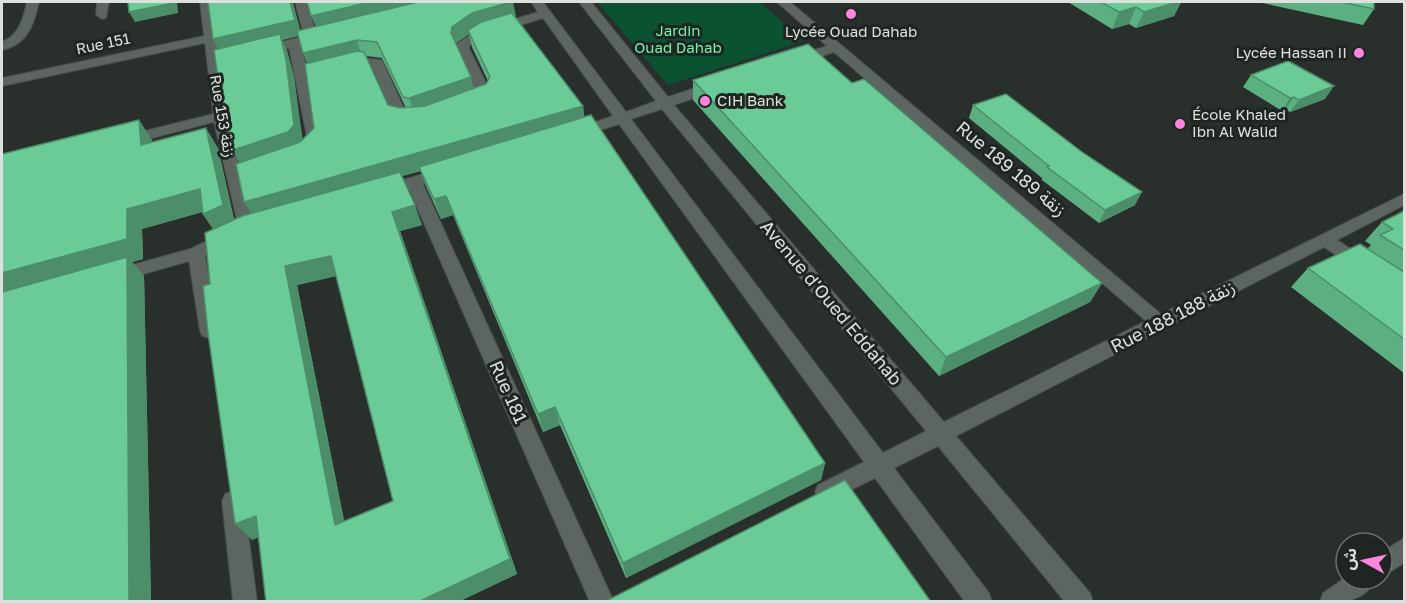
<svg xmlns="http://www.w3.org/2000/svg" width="1406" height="603" font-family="'Golos Text','Noto Sans Arabic',sans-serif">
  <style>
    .green { fill: #0a5232 }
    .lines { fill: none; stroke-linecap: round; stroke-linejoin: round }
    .minor-casing { stroke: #464c49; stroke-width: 2 }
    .minor { fill: #5d6560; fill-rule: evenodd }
    .wall { fill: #5caf81; fill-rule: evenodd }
    .shaded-wall { fill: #4b8e69 }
    .building { fill: #6bcb96; stroke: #4b8e69; stroke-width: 1.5; fill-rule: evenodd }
    .poi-dot { fill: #fe85df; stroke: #1f2622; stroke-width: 2 }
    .labels { text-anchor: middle; stroke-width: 6; stroke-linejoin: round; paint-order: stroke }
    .far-park-label { font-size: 15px; fill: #72f2ae; stroke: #1f2622 }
    .far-poi-label { font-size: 15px; fill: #dce1de; stroke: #1f2622; text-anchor: start }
    .far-street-label { font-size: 15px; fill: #dce1de; stroke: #1f2622 }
    .street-label { font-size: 18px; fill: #dce1de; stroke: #1f2622 }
  </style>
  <rect width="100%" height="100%" fill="#29302c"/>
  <path class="green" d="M597,2H760L803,41L668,85Z"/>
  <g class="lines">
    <defs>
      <g id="minor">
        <path d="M27,2H39C34,25 27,45 2,50V42C19,35 23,19 27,2Z"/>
        <path d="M97,2H109L106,18L102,19L96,15Z"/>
        <path d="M200,2H212L219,58L304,36L295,2H307L316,34L321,32L327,36L325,39L301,45L308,72L363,58L382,60L407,115L416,117L418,120L411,124L396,121L372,67L363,66L310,79L321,137L320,144L313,153H303L301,150L307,137L289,48L220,65L227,116L255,229L253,233H241L239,229L214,122L125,145L118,140L120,137L213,114L205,43L2,86V78L204,36Z"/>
        <path d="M531,2H543L626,112L656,101L579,2H591L668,97L710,83H720L722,86L720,89L674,105L944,422L1146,321L834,52L801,63H791L789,60L791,57L827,46L777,2H790L1161,314L1404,194V205L1337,240L1404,283V297L1398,296L1324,247L956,436L1090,593L1093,602H1065L938,446L894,468L989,593L992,602H965L875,478L826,502L818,499L815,492L818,485L864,462L619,124L582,136H572L570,133L572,130L613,116L543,18L484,37L470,45L469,48L492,95L477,105H467L465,102L477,94L457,48L458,43L476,31L538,12ZM662,109L926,431L883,453L631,119Z"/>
        <path d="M447,167L455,172L452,175L423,184L614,602H590L409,189L384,196L376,191L378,187Z"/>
        <path d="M229,231L235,233L237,237L235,241L205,256L218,331L216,336L209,338L202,336L200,331L189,261L116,282L110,281L107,276L110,271L190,249Z"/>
        <path d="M233,491L241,494L244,501L257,602H233L222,501L225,494Z"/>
        <path d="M1404,538V563L1382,577V552Z"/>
        <path d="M1346,577V579H1375C1365,603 1343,602 1320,602L1323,593Z"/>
      </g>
    </defs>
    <use href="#minor" class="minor-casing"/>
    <use href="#minor" class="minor"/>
  </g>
  <g class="wall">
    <path d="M1068,2H1181L1174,16L1136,28L1129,24L1112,29Z"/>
    <path d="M1258,2H1374V9L1363,25Z"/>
    <path d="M293,3L300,30L516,16L515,17L583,106L584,117L825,463L821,480L626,578L560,425L543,432L453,215L441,219L426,186L421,171L402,176L422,225L400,231L517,574L458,602H266L258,537L252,540L210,284L213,229L203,214L202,212L142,229L143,259L132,262L144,276L151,602H2L139,120L152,142L218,148L234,219L251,213L240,163L233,150L218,49ZM469,34L472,47L488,81L486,84L474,88L456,44V43ZM298,36L307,63L314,128L302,140L294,77L287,51L282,40ZM366,56L382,58L406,108H400L388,105ZM336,276L393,501L344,521L297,285Z"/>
    <path d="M1251,75L1325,99L1290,112L1285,109L1282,111L1243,87Z"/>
    <path d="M693,80L852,83L1102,283L1090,302L939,376L693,100Z"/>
    <path d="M973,105L1135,205L1099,223L1042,180V178L969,118Z"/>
    <path d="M1404,211V373L1291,287L1308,268L1368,248L1371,245L1365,241L1382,222Z"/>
  </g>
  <g class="shaded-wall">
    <path d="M173,2H177L178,13L135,22L129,12Z"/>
    <path d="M290,2H294L293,3L301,35L282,40L287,51L294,77L303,142L243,167L233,150L221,55L213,39Z"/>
    <path d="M370,2H438L318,31L311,16Z"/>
    <path d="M513,2L516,16L475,29L468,30L469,34L456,43L455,49L451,33L452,27L472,13Z"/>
    <path d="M1177,2H1181L1174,16L1136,28L1144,12Z"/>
    <path d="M1136,7L1129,24L1112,29L1119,12Z"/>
    <path d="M357,40L362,56L310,69L303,53Z"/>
    <path d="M471,77L475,93L415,114L409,98Z"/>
    <path d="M1334,86L1325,99L1290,112L1299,100Z"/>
    <path d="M1294,97L1285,109L1282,111L1290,98Z"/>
    <path d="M583,106L585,123L255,219L244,202Z"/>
    <path d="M139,120L152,140L154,165L141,145Z"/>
    <path d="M206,128L218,148L235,225L216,234L203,214Z"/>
    <path d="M200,189L213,209L142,229L143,259L132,262L144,276L151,602H129L2,299V273L127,209Z"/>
    <path d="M1142,192L1135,205L1099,223L1105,210Z"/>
    <path d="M446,196L453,215L441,219L434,199Z"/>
    <path d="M415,205L422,225L400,231L517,574L458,602H418L392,212Z"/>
    <path d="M331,256L341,275L297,285L348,540L335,525L285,266Z"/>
    <path d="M1102,283L1090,302L939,376L946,357Z"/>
    <path d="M555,407L560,425L543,432L538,414Z"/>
    <path d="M825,463L821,480L626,578L623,563Z"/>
    <path d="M256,516L271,532L252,540L235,524Z"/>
  </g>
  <g class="building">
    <path d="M128,2H173V3L129,12Z"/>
    <path d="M208,2H290L295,20L213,39Z"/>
    <path d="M307,2H370L311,16Z"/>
    <path d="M418,2H511L472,13L452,27L451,33L471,77L409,98L403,97L377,42L357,40L303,53L297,31Z"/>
    <path d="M1101,2H1177L1144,12L1136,7L1119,12Z"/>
    <path d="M1341,2H1374V9Z"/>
    <path d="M512,13L583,106L244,202L236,164L300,142L314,128L305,64L357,51L364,52L388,105L400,108L425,106L486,84L490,77L468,30L481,22Z"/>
    <path d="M280,34L286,60L294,125L288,132L233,150L222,106L214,50Z"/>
    <path d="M808,44L852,83L864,79L1102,283L946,357L693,80Z"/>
    <path d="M1288,61L1334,86L1299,100L1294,97L1290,98L1251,75Z"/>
    <path d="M1006,94L1082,152L1142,192L1105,210L1047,167L1049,166L973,105Z"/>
    <path d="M591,115L825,463L623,563L555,407L538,414L446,196L434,199L419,167Z"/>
    <path d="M139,120L141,145L206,128L223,205L203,214L200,189L127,209V239L2,273V154Z"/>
    <path d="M400,172L415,205L392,212L510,559L418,602H266L256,516L235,524L208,333L203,286L210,284L205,233L242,216ZM331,256L393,501L335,525L285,266Z"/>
    <path d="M1404,211V250L1380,235L1393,229L1382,222Z"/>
    <path d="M1360,244L1404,272V339L1308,268Z"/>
    <path d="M127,257L129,602H2V292Z"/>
    <path d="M845,480L931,602H604Z"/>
  </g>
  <g class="poi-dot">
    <circle cx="851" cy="14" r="6"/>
    <circle cx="1359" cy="53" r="6"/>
    <circle cx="705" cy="101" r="6"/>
    <circle cx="1180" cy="124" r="6"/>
  </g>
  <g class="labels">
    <g class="far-park-label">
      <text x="678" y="36">Jardin<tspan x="678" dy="17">Ouad Dahab</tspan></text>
    </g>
    <g class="far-poi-label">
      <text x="851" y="37" text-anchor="middle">Lycée Ouad Dahab</text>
      <text x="1347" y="58" text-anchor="end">Lycée Hassan II</text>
      <text x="717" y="106">CIH Bank</text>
      <text x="1192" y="120">École Khaled<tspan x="1192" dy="17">Ibn Al Walid</tspan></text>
    </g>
    <g class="far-street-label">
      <text transform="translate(103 44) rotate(-12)" y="5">Rue 151</text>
      <text transform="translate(222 116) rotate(80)" y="5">Rue 153 زنقة</text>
    </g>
    <g class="street-label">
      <text transform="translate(1011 169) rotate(40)" y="6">Rue 189 زنقة 189</text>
      <text transform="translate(831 303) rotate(50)" y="6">Avenue d'Oued Eddahab</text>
      <text transform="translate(1173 317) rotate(-27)" y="6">Rue 188 زنقة 188</text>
      <text transform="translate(508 392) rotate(66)" y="6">Rue 181</text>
    </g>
  </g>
  <rect width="1406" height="603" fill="none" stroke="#dce1de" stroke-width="6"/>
  <g transform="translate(1364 561) rotate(278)"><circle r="28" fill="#1f2622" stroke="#6b716d" stroke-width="1.5"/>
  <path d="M0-4.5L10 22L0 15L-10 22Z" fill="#fe85df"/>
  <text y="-9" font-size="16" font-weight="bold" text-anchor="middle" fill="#dce1de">ش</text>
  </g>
</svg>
